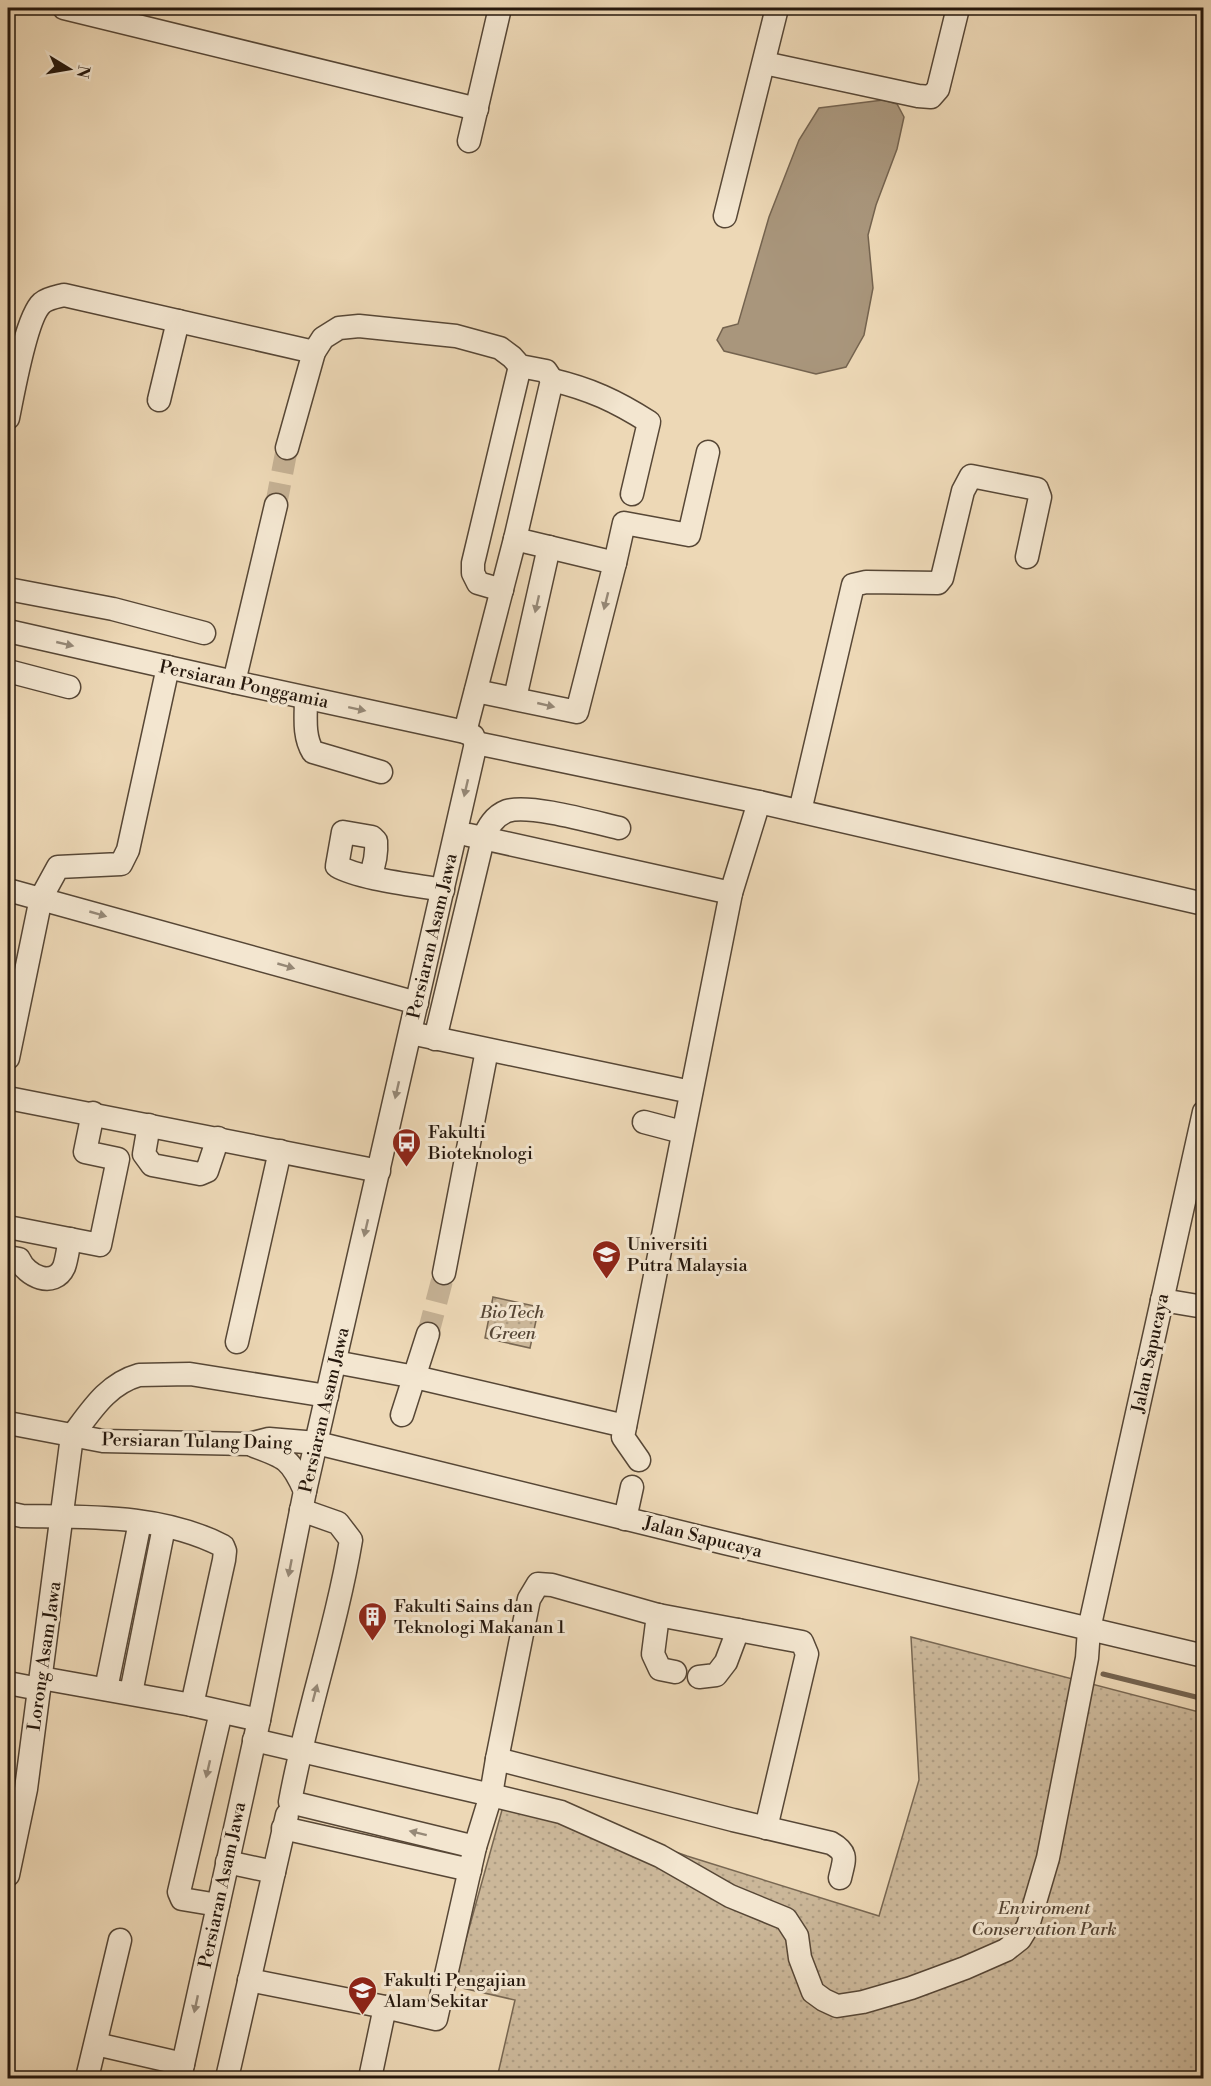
<svg xmlns="http://www.w3.org/2000/svg" width="1211" height="2086" font-family="'Libre Bodoni',serif">
  <style>
    .park { fill: url(#park-dots); stroke: #786752; stroke-width: 1.5 }
    .water { fill: #a9967c; stroke: #74634f; stroke-width: 1.5 }
    .lines { fill: none; stroke-linecap: round; stroke-linejoin: round }
    .stream { stroke: #74634f; stroke-width: 5 }
    .minor-tunnel { stroke: #c5b194; stroke-width: 22; stroke-dasharray: 22 11; stroke-linecap: butt }
    .minor-casing { stroke: #574736; stroke-width: 25 }
    .minor { stroke: #f3e6d0; stroke-width: 22 }
    .oneway { fill: #968978 }
    .labels { text-anchor: middle; stroke-width: 6; stroke-linejoin: round; paint-order: stroke }
    .street-label { font-size: 18px; fill: #25170c; stroke: #f3e6d0 }
    .poi-label { font-size: 18px; fill: #25170c; stroke: #f3e6d0; text-anchor: start }
    .park-label { font-size: 18px; font-style: italic; fill: #574736; stroke: #f3e6d0 }
  </style>
  <defs>
    <pattern id="park-dots" width="8" height="8" patternUnits="userSpaceOnUse" patternTransform="scale(1.5)"><rect width="8" height="8" fill="#cbb799"/><path d="M2 2h.1M6 6h.1" fill="none" stroke="#ae9d83" stroke-width="1.8" stroke-linecap="round"/></pattern>
  </defs>
  <rect width="100%" height="100%" fill="#edd8b6"/>
  <filter id="stains"><feTurbulence type="fractalNoise" baseFrequency=".00333" numOctaves="4"/><feColorMatrix values="0 0 0 0 .2 0 0 0 0 .09 0 0 0 0 .02 0 0 0 .5 -.17"/></filter>
  <radialGradient id="worn" r=".72"><stop offset=".6" stop-color="#630" stop-opacity="0"/><stop offset="1" stop-color="#630" stop-opacity=".3"/></radialGradient>
  <g class="park">
    <path d="M493,1297L539,1307L530,1348L485,1338Z"/>
    <path d="M911,1637L1203,1713V2078H497L515,2000L453,1986L507,1792L687,1856L879,1916L919,1780Z"/>
  </g>
  <path class="water" d="M883,100L897,104L904,117L897,149L876,205L868,235L873,288L864,335L846,367L816,374L724,351L717,340L723,328L738,324L769,217L799,140L819,108Z"/>
  <g class="lines">
    <path class="stream" d="M1103,1674L1204,1699"/>
    <g class="minor-tunnel">
      <path d="M276,505L287,448"/>
      <path d="M428,1334L444,1273"/>
    </g>
    <defs>
      <g id="minor">
        <path d="M64,8L477,109"/>
        <path d="M764,63L918,96L931,97L938,89L958,8"/>
        <path d="M469,141L500,8"/>
        <path d="M725,216L777,8"/>
        <path d="M552,380C590,389 616,401 649,422L632,494"/>
        <path d="M159,400L178,321"/>
        <path d="M8,418C13,394 26,317 42,303C48,298 56,297 64,295L314,352"/>
        <path d="M287,448L314,352L323,338L339,328L359,326L456,336L500,348L512,357L520,366L546,371L552,380L515,539L465,732"/>
        <path d="M615,563L624,523L689,535L708,452"/>
        <path d="M8,589L113,609L204,633"/>
        <path d="M502,590L478,583L473,573V563L520,366"/>
        <path d="M8,631L234,682L465,732L473,736L475,742"/>
        <path d="M8,671L69,687"/>
        <path d="M234,682L276,505"/>
        <path d="M476,691L577,712L615,563L515,539"/>
        <path d="M306,698C306,716 303,736 313,752L381,772"/>
        <path d="M515,698L549,547"/>
        <path d="M476,743L759,802L1204,904"/>
        <path d="M800,811L853,585L866,582L938,583L942,578L963,491L971,476L1037,489L1040,497L1027,557"/>
        <path d="M469,835L731,893"/>
        <path d="M370,876C375,864 377,854 376,841L372,837L343,832L337,866C359,879 415,885 443,890"/>
        <path d="M8,890L417,1003"/>
        <path d="M420,1035L691,1092"/>
        <path d="M435,1039L483,839C488,827 494,816 507,811C530,804 593,822 619,828"/>
        <path d="M8,1058L41,898L58,867L121,864L128,850L168,667"/>
        <path d="M8,1098L379,1171"/>
        <path d="M644,1122L682,1132"/>
        <path d="M149,1125L144,1154L152,1165L200,1174L207,1171L218,1138"/>
        <path d="M8,1227L100,1245L118,1159L85,1152L93,1113"/>
        <path d="M8,1257L19,1259C26,1276 54,1289 64,1267C67,1259 68,1248 70,1239"/>
        <path d="M444,1273L487,1050"/>
        <path d="M1162,1300L1204,1307"/>
        <path d="M237,1342L280,1151"/>
        <path d="M335,1362L415,1377L625,1426"/>
        <path d="M402,1415L428,1334"/>
        <path d="M8,1423L103,1441L249,1444L269,1439L317,1443L725,1543L1204,1656"/>
        <path d="M254,1446C285,1457 291,1459 305,1491"/>
        <path d="M639,1460L623,1437L731,893L759,802"/>
        <path d="M301,1510L338,1523L351,1540C336,1629 306,1714 290,1802L475,1847"/>
        <path d="M8,1513L22,1516C89,1517 161,1514 223,1546L225,1551L224,1560L192,1705L259,1720"/>
        <path d="M625,1519L632,1487"/>
        <path d="M658,1615L653,1654L660,1669L675,1672"/>
        <path d="M699,1677L716,1675L726,1662L738,1630"/>
        <path d="M41,1678L192,1705"/>
        <path d="M8,1683L39,1689"/>
        <path d="M106,1689L140,1522"/>
        <path d="M131,1693L164,1527"/>
        <path d="M254,1740L491,1795L497,1759L733,1820L831,1843C849,1853 844,1860 840,1878"/>
        <path d="M497,1759L529,1599L538,1584L552,1585L658,1615L802,1642L807,1654L766,1828"/>
        <path d="M283,1828L470,1870"/>
        <path d="M227,1862L274,1872L227,2078"/>
        <path d="M274,1872L287,1815"/>
        <path d="M8,1875L26,1789L72,1436C91,1411 107,1384 139,1375L190,1374L327,1396"/>
        <path d="M218,1905L182,1899L179,1892L221,1712"/>
        <path d="M249,1980L385,2007"/>
        <path d="M96,2044L183,2064"/>
        <path d="M87,2078L120,1940"/>
        <path d="M180,2078L259,1720L305,1491L476,743"/>
        <path d="M370,2078L385,2007L436,2019L475,1847L491,1795L561,1812L660,1856L730,1896L786,1919L797,1936L800,1958L813,1992L824,2000L837,2006L863,2002L911,1988L965,1968L1006,1950L1020,1939L1028,1926L1048,1858L1087,1658L1089,1629L1204,1112"/>
      </g>
    </defs>
    <use href="#minor" class="minor-casing"/>
    <use href="#minor" class="minor"/>
  </g>
  <defs><path id="oneway-solid" d="M-6-.8H1V-3.2L6.5 0L1 3.2V.8H-6Z" transform="scale(1.5)"/></defs>
  <g class="oneway">
    <use href="#oneway-solid" transform="translate(606 601) rotate(104)"/>
    <use href="#oneway-solid" transform="translate(537 604) rotate(103)"/>
    <use href="#oneway-solid" transform="translate(65 644) rotate(13)"/>
    <use href="#oneway-solid" transform="translate(546 705) rotate(13)"/>
    <use href="#oneway-solid" transform="translate(357 709) rotate(12)"/>
    <use href="#oneway-solid" transform="translate(466 788) rotate(103)"/>
    <use href="#oneway-solid" transform="translate(98 914) rotate(16)"/>
    <use href="#oneway-solid" transform="translate(286 966) rotate(16)"/>
    <use href="#oneway-solid" transform="translate(397 1090) rotate(103)"/>
    <use href="#oneway-solid" transform="translate(366 1228) rotate(103)"/>
    <use href="#oneway-solid" transform="translate(290 1568) rotate(101)"/>
    <use href="#oneway-solid" transform="translate(315 1693) rotate(-75)"/>
    <use href="#oneway-solid" transform="translate(208 1769) rotate(103)"/>
    <use href="#oneway-solid" transform="translate(418 1833) rotate(-166)"/>
    <use href="#oneway-solid" transform="translate(196 2004) rotate(102)"/>
  </g>
  <defs>
    <symbol id="bus-pin" viewBox="-11 -11 22 30"><path d="M0 17L-7.5 6A9.5 9.5 0 1 1 7.5 6Z" fill="#8f2418" stroke="#f3e6d0"/><path d="M-5-6H5V4H4V6H2V4H-2V6H-4V4H-5ZM-3.5-4V0h7V-4ZM-3.5 1.2v1.5H-2V1.2ZM2 1.2v1.5H3.5V1.2Z" fill="#fff"/></symbol>
    <symbol id="university-pin" viewBox="-11 -11 22 30"><path d="M0 17L-7.5 6A9.5 9.5 0 1 1 7.5 6Z" fill="#8f2418" stroke="#f3e6d0"/><path d="M0-5L7-2L0 1L-7-2ZM-4 1L0 2.5L4 1V4Q0 6-4 4Z" fill="#fff"/></symbol>
    <symbol id="building-pin" viewBox="-11 -11 22 30"><path d="M0 17L-7.5 6A9.5 9.5 0 1 1 7.5 6Z" fill="#8f2418" stroke="#f3e6d0"/><path d="M-4-6H4V6H1V3H-1V6H-4ZM-2.5-4.3h1.7v1.8h-1.7ZM.8-4.3h1.7v1.8H.8ZM-2.5-1h1.7V.8h-1.7ZM.8-1h1.7V.8H.8Z" fill="#fff"/></symbol>
  </defs>
  <g fill-rule="evenodd">
    <use href="#bus-pin" x="390" y="1126" width="33" height="45"/>
    <use href="#university-pin" x="590" y="1238" width="33" height="45"/>
    <use href="#building-pin" x="356" y="1600" width="33" height="45"/>
    <use href="#university-pin" x="346" y="1974" width="33" height="45"/>
  </g>
  <g class="labels">
    <g class="street-label">
      <text transform="translate(244 684) rotate(12)" y="6">Persiaran Ponggamia</text>
      <text transform="translate(432 936) rotate(-77)" y="6">Persiaran Asam Jawa</text>
      <text transform="translate(1150 1353) rotate(-78)" y="6">Jalan Sapucaya</text>
      <text transform="translate(324 1410) rotate(-77)" y="6">Persiaran Asam Jawa</text>
      <text transform="translate(197 1441) rotate(1)" y="6">Persiaran Tulang Daing</text>
      <text transform="translate(703 1537) rotate(14)" y="6">Jalan Sapucaya</text>
      <text transform="translate(44 1656) rotate(-82)" y="6">Lorong Asam Jawa</text>
      <text transform="translate(222 1885) rotate(-78)" y="6">Persiaran Asam Jawa</text>
    </g>
    <g class="poi-label">
      <text x="428" y="1138">Fakulti<tspan x="428" dy="21">Bioteknologi</tspan></text>
      <text x="627" y="1250">Universiti<tspan x="627" dy="21">Putra Malaysia</tspan></text>
      <text x="394" y="1612">Fakulti Sains dan<tspan x="394" dy="21">Teknologi Makanan 1</tspan></text>
      <text x="384" y="1986">Fakulti Pengajian<tspan x="384" dy="21">Alam Sekitar</tspan></text>
    </g>
    <g class="park-label">
      <text x="512" y="1318">BioTech<tspan x="512" dy="21">Green</tspan></text>
      <text x="1044" y="1914">Enviroment<tspan x="1044" dy="21">Conservation Park</tspan></text>
    </g>
  </g>
  <rect width="1211" height="2086" fill="none" stroke="#edd8b6" stroke-width="30"/>
  <rect x="9" y="9" width="1193" height="2068" fill="none" stroke="#25170c" stroke-width="3"/>
  <rect x="15" y="15" width="1181" height="2056" fill="none" stroke="#25170c" stroke-width="1.5"/>
  <g transform="translate(69 69) rotate(101)" stroke="#f3e6d0" stroke-width="4.5" paint-order="stroke">
  <path d="M0-4.5L10 22L0 15L-10 22Z" fill="#25170c"/>
  <text y="-9" font-size="16" font-weight="bold" text-anchor="middle" fill="#25170c">N</text>
  </g>
  <rect width="100%" height="100%" filter="url(#stains)"/>
  <rect width="100%" height="100%" fill="url(#worn)"/>
</svg>
